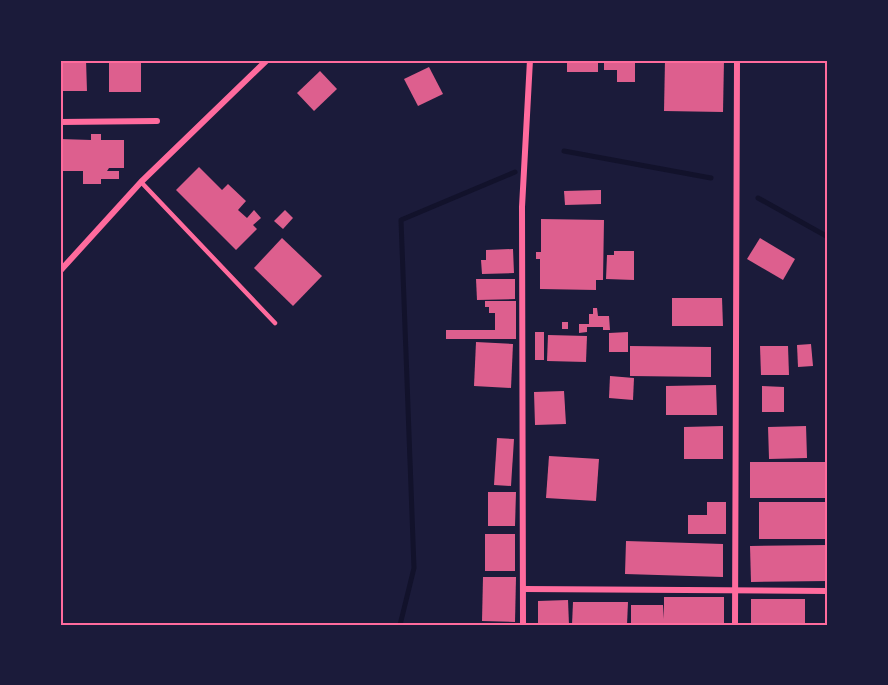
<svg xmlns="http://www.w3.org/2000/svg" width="888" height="685" font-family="'IBM Plex Sans',sans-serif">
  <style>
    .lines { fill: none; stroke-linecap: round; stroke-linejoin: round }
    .stream { stroke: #12122b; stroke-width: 5 }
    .building { fill: #dd5f8e }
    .service { stroke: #ff6b9d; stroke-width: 4.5 }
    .minor { stroke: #ff6b9d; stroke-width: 6 }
    .neatline { fill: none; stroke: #ff6b9d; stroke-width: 2 }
  </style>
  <rect width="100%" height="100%" fill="#1b1b3a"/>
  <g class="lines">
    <g class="stream">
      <path d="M564,151L711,178"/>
      <path d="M758,198L828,237"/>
      <path d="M400,625L414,568L401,220L515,172"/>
    </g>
  </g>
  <g class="building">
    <path d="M60,60H86L87,91H60Z"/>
    <rect x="567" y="60" width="31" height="12"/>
    <path d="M604,60H635V82H617V70H604Z"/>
    <path d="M665,60H724L723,112L664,111Z"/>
    <rect x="109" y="63" width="32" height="29"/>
    <path d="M429,67L443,94L418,106L404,79Z"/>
    <path d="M320,71L337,89L314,111L297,93Z"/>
    <path d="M91,134H101V140H124V168H109L107,171H119V179H101V184H83V171H60V139L91,140Z"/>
    <path d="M199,167L222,190L228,184L246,201L238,210L247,218L254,210L261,218L253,225L257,229L236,250L176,190Z"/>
    <path d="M601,190V204L565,205L564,191Z"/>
    <path d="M285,210L293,218L283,229L274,221Z"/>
    <path d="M541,219L604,220L603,280H596V290L540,289V259H536V252H541Z"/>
    <path d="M282,238L322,276L293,306L254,268Z"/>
    <path d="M760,238L795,259L783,280L747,259Z"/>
    <path d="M513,249L514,273L482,274L481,260H486V250Z"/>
    <path d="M614,251H634V280L606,279L607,255H614Z"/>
    <path d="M476,279H515V299L477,300Z"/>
    <path d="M672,298H722L723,326H672Z"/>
    <path d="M485,301H516V339H446V330H495V313H489V307H485Z"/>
    <path d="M593,308H597L598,316H609L610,330H603V327H587V332L579,333V324H589V314H593Z"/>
    <rect x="562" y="322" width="6" height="7"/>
    <rect x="535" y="332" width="9" height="28"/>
    <path d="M628,332V352H609V333Z"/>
    <path d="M548,335L587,336L586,362L547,361Z"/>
    <path d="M476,342L513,344L511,388L474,386Z"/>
    <path d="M811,344L813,366L798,367L797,345Z"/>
    <path d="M630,346L711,347V377L630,376Z"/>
    <path d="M760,346H788L789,375H761Z"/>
    <path d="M610,376L634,378L633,400L609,398Z"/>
    <path d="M716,385L717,415H666V386Z"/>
    <path d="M762,386L784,387V412H762Z"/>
    <path d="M564,391L566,424L535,425L534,392Z"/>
    <path d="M723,426V459H684V427Z"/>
    <path d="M806,426L807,458L769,459L768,427Z"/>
    <path d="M497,438L514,439L511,486L494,485Z"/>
    <path d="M549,456L599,459L596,501L546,498Z"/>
    <rect x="750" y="462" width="78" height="36"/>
    <path d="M488,492H516L515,526H488Z"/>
    <path d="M707,502H726V534H688V515H707Z"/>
    <rect x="759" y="502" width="66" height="37"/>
    <rect x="485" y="534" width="30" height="37"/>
    <path d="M626,541L723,544V577L625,574Z"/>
    <path d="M828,545V581L751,582L750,546Z"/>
    <path d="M483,577H516L515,622L482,621Z"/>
    <path d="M664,597H724V623L631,625V605H663L664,619Z"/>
    <rect x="751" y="599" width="54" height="26"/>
    <path d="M568,600L569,625H538V601Z"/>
    <path d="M573,602H628L627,625H572Z"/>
  </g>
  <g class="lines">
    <path class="service" d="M141,182L275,323"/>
    <g class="minor">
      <path d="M60,122L157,121"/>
      <path d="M60,271L141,182L267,60"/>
      <path d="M524,589L828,591"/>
      <path d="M523,625L522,207L530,60"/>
      <path d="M735,625L737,60"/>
    </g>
  </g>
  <rect width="888" height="685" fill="none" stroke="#1b1b3a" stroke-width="123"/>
  <rect x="62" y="62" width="764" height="562" class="neatline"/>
</svg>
